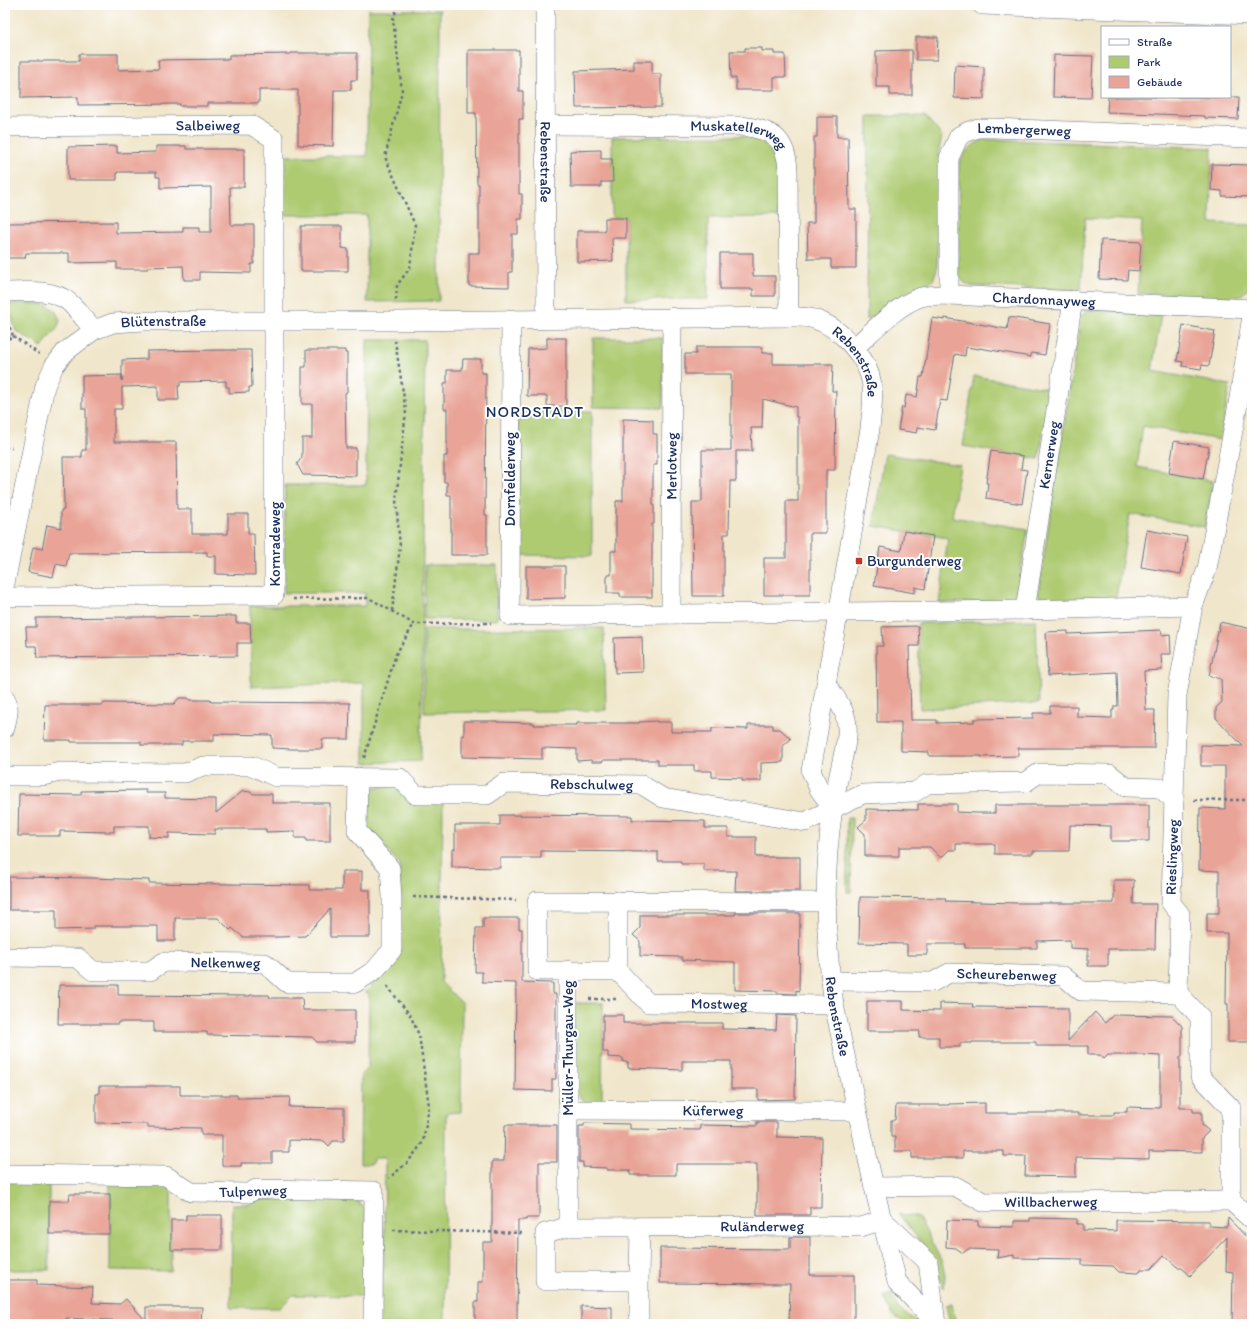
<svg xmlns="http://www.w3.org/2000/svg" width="1257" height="1329" font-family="Itim,sans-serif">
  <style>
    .green { fill: #aecb72; stroke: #647d68 }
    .building { fill: #e9a497 }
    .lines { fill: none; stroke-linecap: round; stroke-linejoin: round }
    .street-casing { stroke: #666f84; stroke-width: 20 }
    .path { stroke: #666f84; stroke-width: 2.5; stroke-dasharray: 3 3; stroke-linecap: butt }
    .street { stroke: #fff; stroke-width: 19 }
    .poi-dot { fill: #c8321e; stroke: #fff; stroke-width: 1.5 }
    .labels { text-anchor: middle; stroke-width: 4; stroke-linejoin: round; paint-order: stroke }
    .street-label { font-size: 15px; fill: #1b2f5e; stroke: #fff }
    .poi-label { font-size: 15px; fill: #1b2f5e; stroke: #fff; text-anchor: start }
    .neighbourhood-label { font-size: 16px; letter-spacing: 1px; fill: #1b2f5e; stroke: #fff }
  </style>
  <rect width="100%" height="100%" fill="#fff"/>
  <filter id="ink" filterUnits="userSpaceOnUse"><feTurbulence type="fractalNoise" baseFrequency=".025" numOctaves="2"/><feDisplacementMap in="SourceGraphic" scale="8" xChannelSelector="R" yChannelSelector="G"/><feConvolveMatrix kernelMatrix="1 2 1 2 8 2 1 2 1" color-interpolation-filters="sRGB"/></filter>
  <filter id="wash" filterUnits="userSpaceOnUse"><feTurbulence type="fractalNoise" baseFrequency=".012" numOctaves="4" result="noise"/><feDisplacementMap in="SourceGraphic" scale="16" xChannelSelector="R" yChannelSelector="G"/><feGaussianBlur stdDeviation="0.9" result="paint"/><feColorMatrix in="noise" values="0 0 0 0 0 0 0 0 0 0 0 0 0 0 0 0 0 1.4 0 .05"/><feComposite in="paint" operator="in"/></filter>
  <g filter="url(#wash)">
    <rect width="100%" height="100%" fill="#f0e6cb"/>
    <g class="green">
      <path d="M368,10H440L439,301L367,302V215H284L285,156H367Z"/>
      <path d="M868,116H925L942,136L939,149L937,269L933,280L927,286L905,294L867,320Z"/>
      <path d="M744,136C787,141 778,186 778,217L708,218V299L626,300V218H612V137Z"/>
      <path d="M985,139L1212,148L1210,223L1252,225C1252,235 1252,246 1252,257C1252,275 1254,296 1230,298L1138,293L1142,221L1085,218L1081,290L971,286C965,283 961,281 958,274L959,164C964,151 972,144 985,139Z"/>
      <path d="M7,303L45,304L55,310L60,320L57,329L51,335L42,347L16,331Z"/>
      <path d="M1088,310L1161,314L1152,371L1230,385L1220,440L1143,426L1137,467L1213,481L1205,527L1130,514L1116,597L1043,600L1038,594L1081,316Z"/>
      <path d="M593,338H663V408L593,407Z"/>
      <path d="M367,340H425L421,761L364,763V683L251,687L250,606H365V593H284L285,485H366Z"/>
      <path d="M974,376L1050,389L1039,459L963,446Z"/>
      <path d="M518,411H592V556L517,555Z"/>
      <path d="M885,454L960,465L952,517L1028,529L1017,595L1011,601L939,603L948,538L873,526Z"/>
      <path d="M425,565H497V620L424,619Z"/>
      <path d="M1036,620L1039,703L920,709L918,623Z"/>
      <path d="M604,628L606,710L424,713V629H510Z"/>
      <path d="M394,786L411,803H443L441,982L462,1003L461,1112L446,1113L445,1324H376L377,1276L384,1268L385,1159H373L372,1164H360L361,1075L368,1068L369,993H364L399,958L400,864L366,829L367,794L375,787Z"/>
      <path d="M847,818H852L851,892H847Z"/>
      <path d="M574,1003H603L602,1101L587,1104L573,1090Z"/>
      <rect x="5" y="1182" width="44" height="88"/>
      <path d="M110,1183H164L171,1191V1271L110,1270Z"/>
      <path d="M256,1199L353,1200L360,1202V1206H364L366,1214L365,1296L293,1295L280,1308H231L232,1204H251Z"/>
      <path d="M898,1213L919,1218L942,1262L945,1276L944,1288L926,1249Z"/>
      <path d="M892,1294L898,1309L921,1324H906L893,1315L884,1297Z"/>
      <path d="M952,1304L956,1324H950L946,1305Z"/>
    </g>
    <g id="blocks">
      <g class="building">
        <path d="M916,37H938L937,60H916Z"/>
        <path d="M745,48H762V51H774V54H785L786,77H774V90H736V78H731L730,51H745Z"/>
        <path d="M468,50H519V91H523V119H519V194H522V219H518V234H512V272H509V287L469,286V253H479V184H477L476,113H468Z"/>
        <path d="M912,50V95H890V87H876V51Z"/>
        <path d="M291,53H357V80H351V90H334L333,146L298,145V90H259V103H207V106H180V104L78,105V97L21,98V61H79V54H118V70L159,69L158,60L229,59V55L291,54Z"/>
        <path d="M1054,55L1093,56L1091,98L1053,97Z"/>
        <path d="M634,61H652V74H661V107L576,108L575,71L634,69Z"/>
        <path d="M955,65L984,67V99L954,98Z"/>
        <path d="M1108,97H1239L1238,119L1205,118V116L1107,112Z"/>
        <path d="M817,117H837V137H848L849,209H856V268H831V259H808L807,223H814V137H817Z"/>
        <path d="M117,146V153L156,152V146H186V149H244V187H230L231,225H254V264H251V273L200,272V280H184L183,266L148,267V269H117V262L69,263V253H26L25,258H5V223L116,222V233L183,232V227H199V232H211V187L160,188V177H156V172H117V180H68V147Z"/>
        <path d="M601,150V159H612L613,182H601V187H571L570,151Z"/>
        <path d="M1212,164L1252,165V197L1222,196V191L1211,190Z"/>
        <path d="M605,218H626V238H612L613,261L577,262V231H605Z"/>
        <path d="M301,226H342V248L348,249V271H301Z"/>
        <path d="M1101,240L1141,242L1139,271L1128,270L1127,280L1099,279Z"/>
        <path d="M720,253H753V276H775V296H753V289H720Z"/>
        <path d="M1009,317L1050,324L1045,355L1031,353V357L979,348V349L966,347L965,356L955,354L947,401L940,400L935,430L918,427L917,433L898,430L902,407L904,408L906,395L917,397L920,377H923L932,318L945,320V318L1007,329Z"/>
        <path d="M1183,325L1215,331L1209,366L1202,365L1201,369L1182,366L1183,362L1177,361Z"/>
        <path d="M547,338H566V406H547V396H527L528,349L547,348Z"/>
        <path d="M696,347H762V353H773V364H833L832,391H836L835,470H826V533H810V595H764V558H786V501H798V417H796V407L763,399L762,428H751L752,451H736V481H730L729,534H724V596H693L692,502H702V450H731V374H685V354H696Z"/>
        <path d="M224,350H251L252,387H249V392L229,393V387H226V381L180,382V386H178L179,400H158V386L122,387V409H114V442H176L177,509H192V534H228V514H248V534H254L255,575L216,574V556H207V552L69,553L66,566L56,564L53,577L28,572L33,547L42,549L47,525L61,528V510H64L63,457H82V450H86V409H82V376L122,375V381V360L147,359V351Z"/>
        <path d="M306,350H345V353H347V392L345,393L346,448H356V476L303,475L297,464L302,457V438H312V404H302V367H306Z"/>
        <path d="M463,359H481V373H486L485,515H487V555H451V495H447V482H444V456H447V409H444V383H447V370H462Z"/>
        <path d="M623,419L653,420V434H657V465H653V505H654V524H652V597H620V593H607V575H611V551H616V501H623Z"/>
        <path d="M1174,441L1209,447L1203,479L1169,473Z"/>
        <path d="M991,451L1023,456L1021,469L1027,470L1022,504L986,498L988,483H986Z"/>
        <path d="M1147,530L1187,537L1181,574L1141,567Z"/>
        <path d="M904,531L933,536L925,589L915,587V593L874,586L880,547L901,551Z"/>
        <path d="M526,566H565V598L526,599Z"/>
        <path d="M236,616V623H250L251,643H237V656L37,658L36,646H27L26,627H36V618Z"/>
        <path d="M1220,622L1252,629V1042H1228V1004H1226V1000L1227,933H1207V913H1219V871L1199,870L1200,808L1225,809V766H1201V745L1243,746L1216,718V708L1222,702L1221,679L1209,676Z"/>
        <path d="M918,626L919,646H909L911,720H937V723L974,722V719L1033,718V713H1050V706H1077V717L1112,718V710H1114V706H1118L1117,672L1048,676L1046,632L1068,631V634L1161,630L1162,635L1170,634L1171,654H1161L1162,670L1144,671L1146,710H1155L1154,748H1018V756L981,757V756H929V752L901,751V722H877L876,646H883L882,627Z"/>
        <path d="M642,637L643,672L615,673L614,638Z"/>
        <path d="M179,698H188L190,700H210L211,702L350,703L349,739H322V749H292L272,748V735L214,734V741H182V745H141V742H71V740H44L45,705H103V703L174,704Z"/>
        <path d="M464,721H497V722L534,723V725H577V723H639V722L657,721V722H671V732H712V728L748,729V725H773V729H780L791,739L783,746V762L761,763V781H742V778L712,777V771H694V765H658V760H604L602,762H592L591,760L577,761V749L542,748V759L462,757V735L464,736Z"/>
        <path d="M146,790V793H165V798L216,799V813L243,791L250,792L254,794H272V803H330V841H306V838H295V831L266,832V829H215V834L169,833V838L149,837V826H114V832L60,831V836H18L19,794L81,795V791Z"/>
        <path d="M918,804H957V812L976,813H995V805H1149V841H1111V826L1070,825L1069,851H1033V854H995V844H956V850H949L941,858L930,847H899V856H865V834L858,827L866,820V809L918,810Z"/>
        <path d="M500,815L632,816V820L705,821V828H728V837H756V857H800V891H735L736,871H704V864H681V861H658V852L541,851V858H500V868L452,867V849H455V825H500Z"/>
        <path d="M342,871H362V890H370V937H330V909L305,936L279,937H243L232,928L230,930L218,918H175V941H158V926H93V929L56,930V910H9V877L94,878L149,880V883L309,885V890H342Z"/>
        <path d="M1114,880H1134L1133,904H1156L1155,949H1108V966H1088V949L1070,948V940L1037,941V948H965V944H927V955H907V944L859,943L860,897L946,898L945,901L1017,903H1114Z"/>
        <path d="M735,913H800L799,991L796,990V994L777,993V991L735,990V962L682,960V957L640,956V941L633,935L640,928V915H735Z"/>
        <path d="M483,918H519V929H522V982L553,983V994H556V1079H552V1091L515,1090L516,983L482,982V972H475L476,928H483Z"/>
        <path d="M59,985H118V995L250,996V995H269L270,998H302L303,1010H355V1042H317L312,1037L207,1035V1032H154V1022H118V1024H58Z"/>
        <path d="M867,1001H903V1010L940,1011V1003L973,1004L972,1007L1068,1008V1041L1095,1012L1105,1023L1113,1015L1172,1016L1182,1026V1057H1180V1108H1193V1112H1202V1125L1209,1131L1202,1138V1152L1149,1151V1159L1076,1157V1177L1025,1176L1026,1156H1004V1151H963V1158H912V1151H895V1137H891V1120H895L896,1105H949V1104L985,1103V1113H1078V1115H1114V1112H1127V1107L1160,1108V1056L1141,1055H1108L1104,1059L1100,1055H1088V1046H1036V1042H972V1043H960V1047H939V1037H919L920,1031H867Z"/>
        <path d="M603,1015H623V1023H722V1029L776,1030L777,1015L796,1016L795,1099L758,1100V1089H731V1061H682V1070L628,1068V1062H623V1058L608,1057V1052H603Z"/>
        <path d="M99,1086H180V1095H237V1098L290,1097L289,1107L344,1108V1141H333L329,1146L324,1141L289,1140V1152H272V1163H241V1166H222V1135H201V1128L148,1127V1124L96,1123V1094H99Z"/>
        <path d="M757,1122H777V1137L822,1138L821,1207H810V1215H757V1164H676V1175H630V1170H607V1168L583,1167V1162H579V1126H584V1123L630,1124V1129L700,1130V1125L757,1126Z"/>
        <path d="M505,1125H557V1162H539V1218H526V1220H518L517,1321L475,1322V1302H478V1282H483V1242H492V1161H504Z"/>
        <path d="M70,1194H110V1234H49V1201H69Z"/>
        <path d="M186,1215H222V1250H171V1220H186Z"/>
        <path d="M1030,1218L1077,1219V1224H1083V1230L1116,1231V1220L1209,1221V1226L1227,1227L1228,1218L1252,1243V1324H1232L1233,1272L1226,1271L1227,1237L1190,1276L1182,1267H1177L1164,1255L1151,1269H1141L1139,1273L1119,1272L1113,1266L1082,1265V1259L1014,1258V1255L997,1258L998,1250L968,1249L963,1253L956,1248L946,1247L947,1220L978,1221V1226L1014,1227V1221H1030Z"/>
        <path d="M790,1237H810V1275H854V1324H789L790,1284L660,1283V1248L790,1249Z"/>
        <path d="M5,1280H37V1285L93,1287L92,1303L120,1304L126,1299L146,1321V1307H202L201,1324H113V1320L66,1318V1324H5Z"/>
        <path d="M581,1306L612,1307V1324H581Z"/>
      </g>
    </g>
  </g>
  <g filter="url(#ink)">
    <use href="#blocks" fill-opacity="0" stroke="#666f84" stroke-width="1"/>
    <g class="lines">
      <defs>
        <g id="street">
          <path id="s1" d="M545,5L546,318"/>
          <path d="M982,5L1252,15"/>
          <path id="s2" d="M545,125L740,126C771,129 786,137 788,170L789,317"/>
          <path id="s3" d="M5,127L251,125L274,139V595L5,597"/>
          <path d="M5,292C26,292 52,288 69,302C78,310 86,321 94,330"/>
          <path id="s4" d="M949,295V158L959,136L969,131L978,128H993L1248,138L1252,139"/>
          <path d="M1252,316L1238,404L1207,569L1193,606L1177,695L1171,903L1180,914L1178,993L1200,1017V1076L1231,1108V1201L1252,1220"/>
          <path d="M511,319L510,616L1025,610L1193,606"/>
          <path id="s5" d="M854,348C873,331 897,305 921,297C930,295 940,295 949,295L1252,309"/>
          <path id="s6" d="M5,583L45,386L54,366L65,352L94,330L113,323L144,321H395L789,317C797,317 806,316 814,319C840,327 869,358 872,386C874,400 871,415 870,429L811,771L819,789L833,808"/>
          <path id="s7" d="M1025,610L1073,300"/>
          <path id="s8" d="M671,614L672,317"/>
          <path id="s9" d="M827,685C839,703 849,713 847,736C843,760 836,784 833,808C823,872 825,941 834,1005L874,1187L897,1282L935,1322"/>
          <path d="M5,698C11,707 7,718 5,728"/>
          <path id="s10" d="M5,776H43L60,772L185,773L203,766H252L276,777L400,778L416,795H487L504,783L642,785L663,798L805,822L863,794L915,792L927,784L1026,782L1039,773L1110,774L1126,787L1160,788L1174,800"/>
          <path id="s11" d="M618,901V971L648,1003L834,1005"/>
          <path id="s12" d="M5,957L78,958L93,971H150L164,962L265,963L287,983H355L375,970L392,950V897L390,868L357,831L358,777"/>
          <path d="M618,971H537V901L827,902"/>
          <path id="s13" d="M831,981L933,982L949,973L1063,976L1081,991L1178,993"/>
          <path id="s14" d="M568,1110L857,1111"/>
          <path d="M5,1174L166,1176L191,1192L249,1193L256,1189L374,1191L373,1324"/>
          <path id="s15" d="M874,1187L955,1186L983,1202L1231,1201"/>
          <path d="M883,1220L928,1262L936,1324"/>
          <path d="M568,1227V970"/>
          <path id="s16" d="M640,1227L639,1281H545V1233L568,1227L824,1226L861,1227L883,1220"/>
          <path d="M639,1281V1324"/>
        </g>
      </defs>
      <use href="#street" class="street-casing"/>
      <g class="path">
        <path d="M5,11L8,5"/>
        <path d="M396,300L397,285L410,268L415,225L385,157L402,91L393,19L398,5"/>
        <path d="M5,316L13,336L5,341"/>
        <path d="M13,336L39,354"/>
        <path d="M5,448H12"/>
        <path d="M293,599L369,598L414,624L491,623"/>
        <path d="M392,611L400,547L396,500L406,411L395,341"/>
        <path d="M364,758L396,654L414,624"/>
        <path d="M1194,800H1252"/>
        <path d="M413,897L516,900"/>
        <path d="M387,986L410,1015L419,1035L429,1106L423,1142L408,1162L389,1178"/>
        <path d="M589,999H616"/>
        <path d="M393,1230L524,1233"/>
      </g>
      <use href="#street" class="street"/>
    </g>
  </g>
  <rect class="poi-dot" x="855" y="557" width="8" height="8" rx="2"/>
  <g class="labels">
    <g class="street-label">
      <text dy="5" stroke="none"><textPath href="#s3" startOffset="203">Salbeiweg</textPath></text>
      <text dy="5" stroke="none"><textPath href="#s4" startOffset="228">Lembergerweg</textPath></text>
      <text dy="5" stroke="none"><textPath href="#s2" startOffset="196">Muskatellerweg</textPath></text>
      <text dy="5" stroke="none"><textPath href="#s1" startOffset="157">Rebenstraße</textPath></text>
      <text dy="5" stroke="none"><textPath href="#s5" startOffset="208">Chardonnayweg</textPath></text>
      <text dy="5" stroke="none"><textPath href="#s6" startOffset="348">Blütenstraße</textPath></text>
      <text dy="5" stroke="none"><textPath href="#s6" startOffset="1062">Rebenstraße</textPath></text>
      <text dy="5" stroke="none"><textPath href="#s7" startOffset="157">Kernerweg</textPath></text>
      <text dy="5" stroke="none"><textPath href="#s8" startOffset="148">Merlotweg</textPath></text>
      <text transform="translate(510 479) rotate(-90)" y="5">Dornfelderweg</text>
      <text transform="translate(275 544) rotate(-90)" y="5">Kornradeweg</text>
      <text dy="5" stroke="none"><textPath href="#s10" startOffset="602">Rebschulweg</textPath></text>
      <text transform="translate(1172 857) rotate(-88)" y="5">Rieslingweg</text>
      <text dy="5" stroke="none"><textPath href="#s12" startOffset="228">Nelkenweg</textPath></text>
      <text dy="5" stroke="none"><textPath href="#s13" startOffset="178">Scheurebenweg</textPath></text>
      <text dy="5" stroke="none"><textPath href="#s11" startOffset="185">Mostweg</textPath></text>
      <text dy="5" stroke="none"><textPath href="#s9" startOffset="339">Rebenstraße</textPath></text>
      <text transform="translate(568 1048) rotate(-90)" y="5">Müller-Thurgau-Weg</text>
      <text dy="5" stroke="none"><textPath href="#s14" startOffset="145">Küferweg</textPath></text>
      <text transform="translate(253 1191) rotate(-2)" y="5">Tulpenweg</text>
      <text dy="5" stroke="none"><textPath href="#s15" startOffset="181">Willbacherweg</textPath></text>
      <text dy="5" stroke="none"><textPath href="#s16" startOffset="414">Ruländerweg</textPath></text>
    </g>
    <g class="poi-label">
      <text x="867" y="566">Burgunderweg</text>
    </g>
    <g class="neighbourhood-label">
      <text x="535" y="417">NORDSTADT</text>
    </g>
  </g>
  <rect width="1257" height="1329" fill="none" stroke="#fff" stroke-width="20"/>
  <rect x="1101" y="26" width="130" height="72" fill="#ffffff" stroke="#a4acbf"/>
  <rect x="1109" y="39" width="20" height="6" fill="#ffffff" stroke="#a4acbf"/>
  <text x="1137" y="46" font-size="12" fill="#1b2f5e">Straße</text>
  <rect x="1109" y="56" width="20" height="12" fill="#aecb72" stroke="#a4acbf"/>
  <text x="1137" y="66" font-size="12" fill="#1b2f5e">Park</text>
  <rect x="1109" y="76" width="20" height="12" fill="#e9a497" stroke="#a4acbf"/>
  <text x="1137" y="86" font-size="12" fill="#1b2f5e">Gebäude</text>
</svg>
